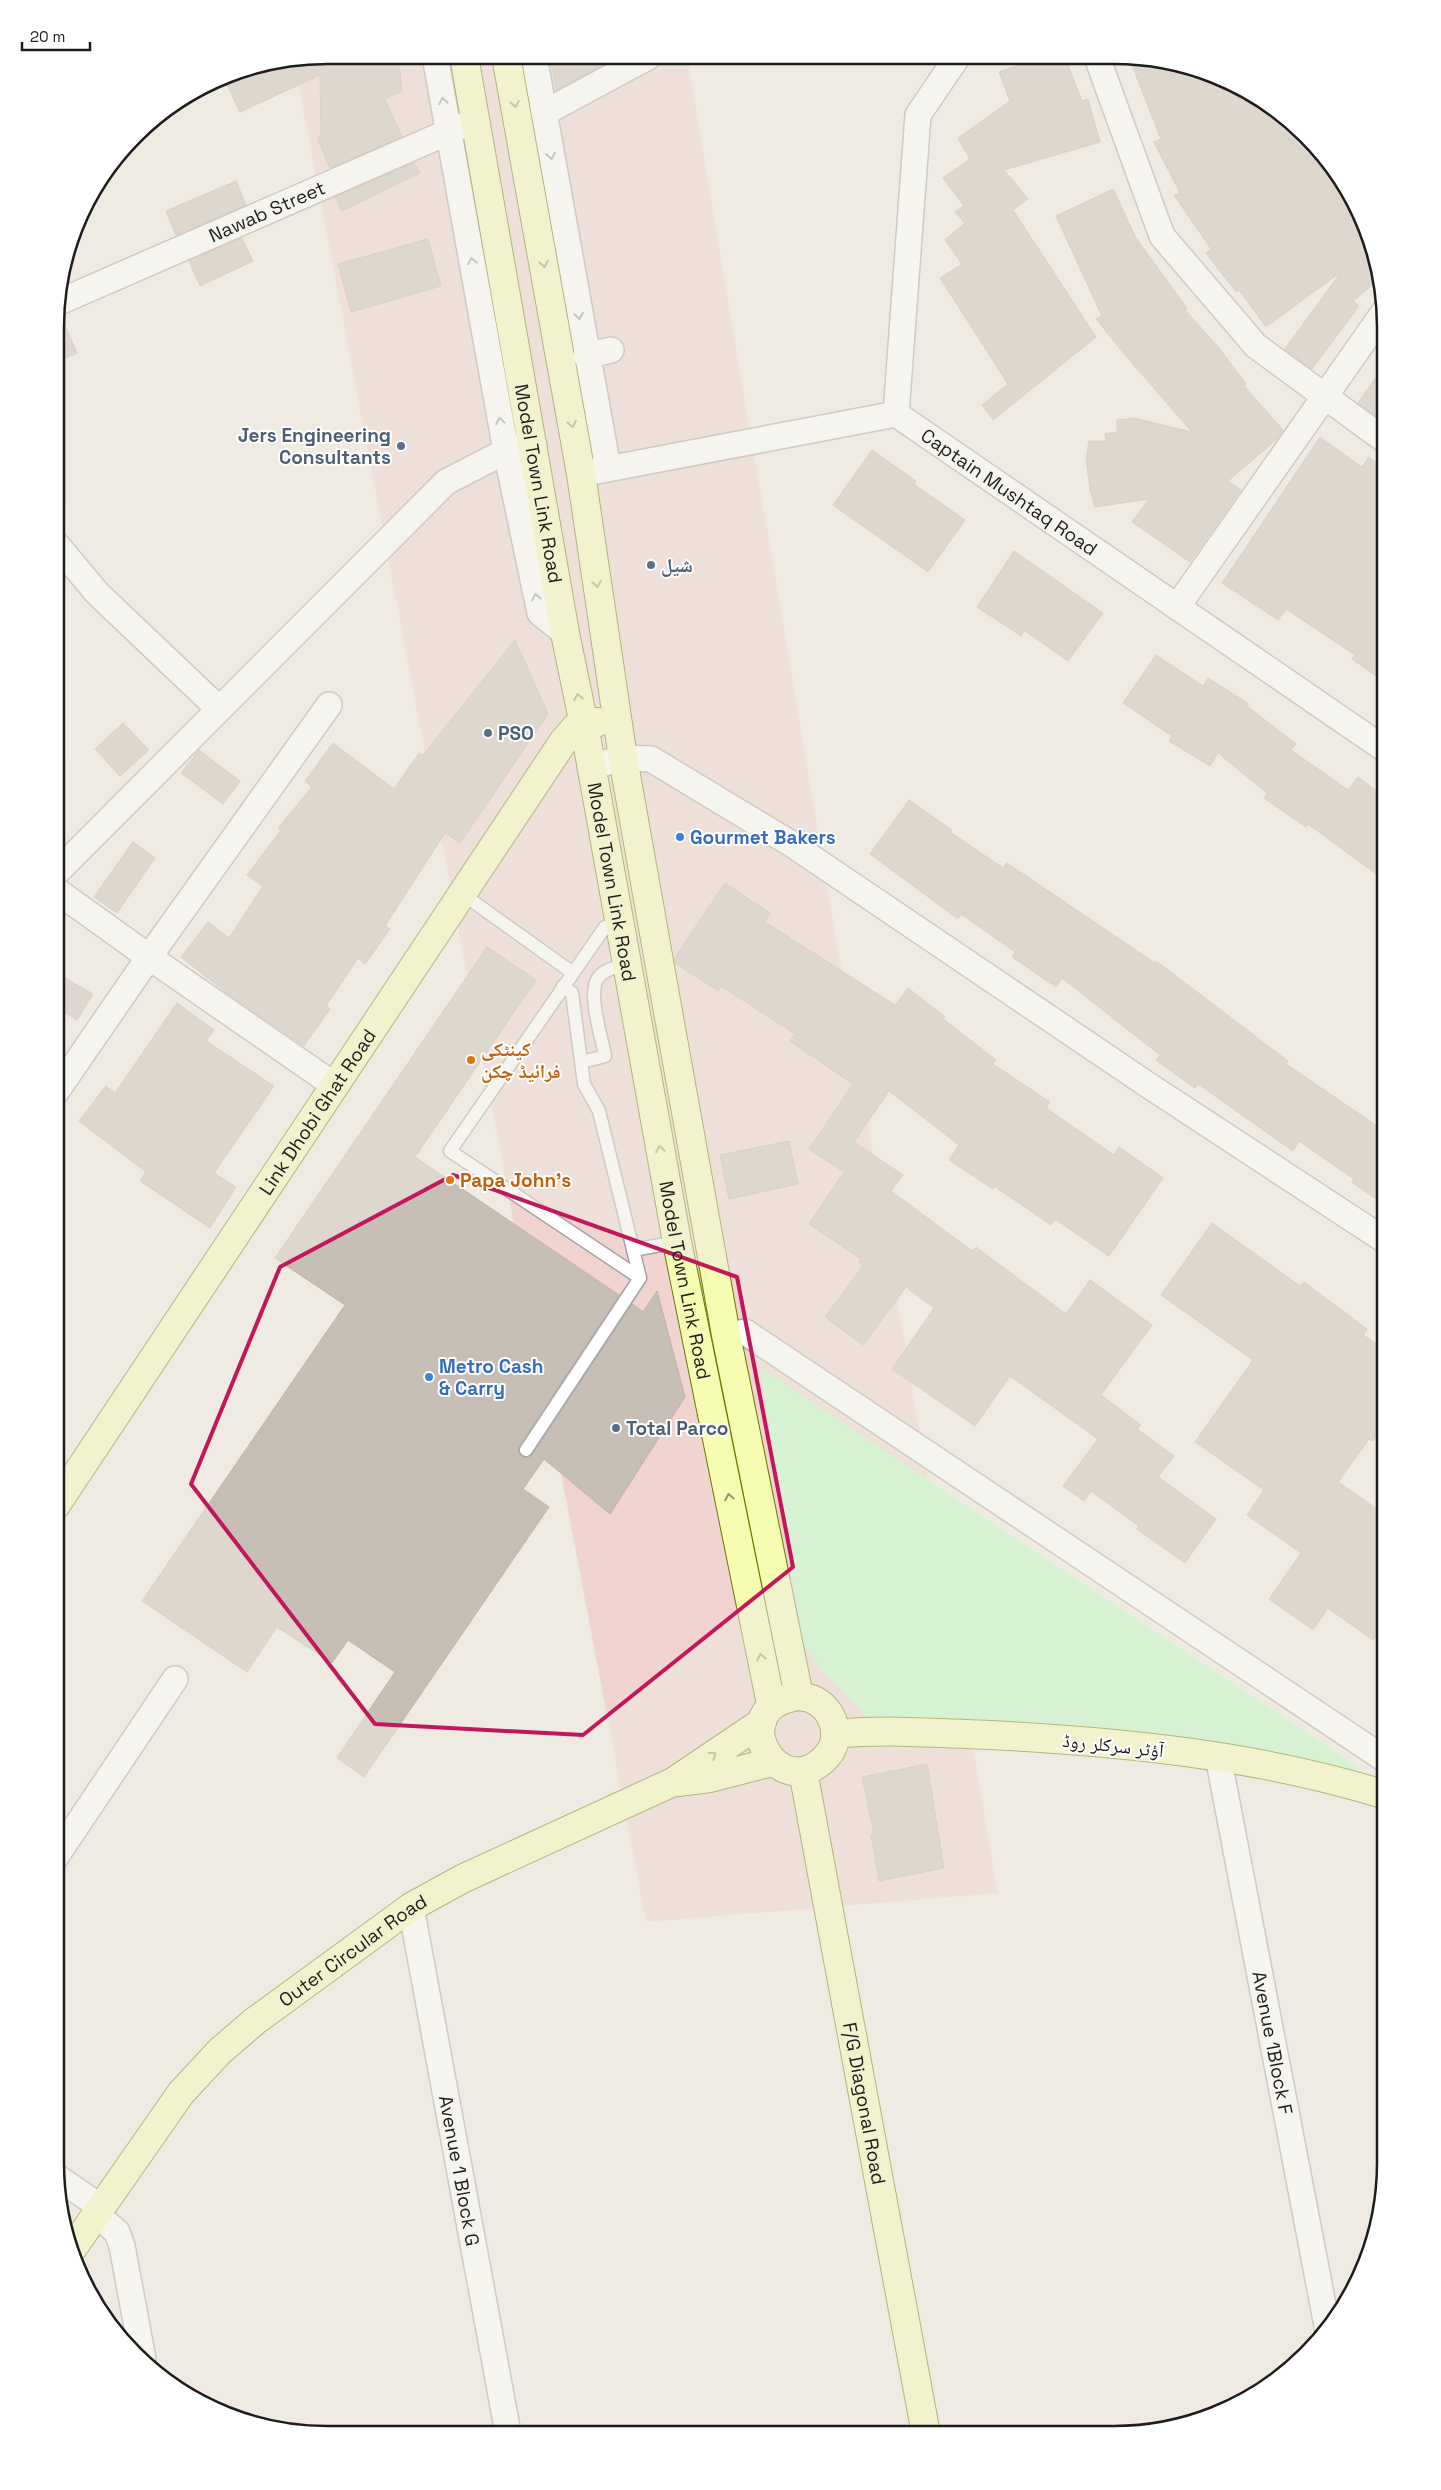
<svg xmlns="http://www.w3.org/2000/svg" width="1441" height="2490" font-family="'Space Grotesk','Noto Naskh Arabic',sans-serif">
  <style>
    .commercial { fill: #f1d3d0 }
    .park { fill: #bcfcc4 }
    .building { fill: #c7beb5; stroke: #c1b2a4 }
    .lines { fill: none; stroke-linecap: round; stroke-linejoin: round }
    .lane-casing { stroke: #a4a4a4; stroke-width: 15 }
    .street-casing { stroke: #a4a4a4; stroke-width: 28 }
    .secondary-casing { stroke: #667800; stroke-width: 30 }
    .lane { stroke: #fff; stroke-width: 12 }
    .street { stroke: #fff; stroke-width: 25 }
    .secondary { stroke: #f6fdb2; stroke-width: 28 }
    .oneway { stroke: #999 }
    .oneway2 { stroke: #94986f }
    .marked { fill: none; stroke: #c2185b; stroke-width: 4; stroke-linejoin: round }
    .service-dot { fill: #5c6f8a; stroke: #fff; stroke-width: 2 }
    .shop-dot { fill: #3f7fe0; stroke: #fff; stroke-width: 2 }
    .food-dot { fill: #e8710a; stroke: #fff; stroke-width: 2 }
    .labels { text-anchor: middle; stroke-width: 4; stroke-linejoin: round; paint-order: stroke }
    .street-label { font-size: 19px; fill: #1d1d1d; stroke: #fff }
    .service-label { font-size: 19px; font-weight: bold; fill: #4e5e75; stroke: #fff; text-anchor: start }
    .shop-label { font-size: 19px; font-weight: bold; fill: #366cbe; stroke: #fff; text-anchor: start }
    .food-label { font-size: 19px; font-weight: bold; fill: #c56008; stroke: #fff; text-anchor: start }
    .rim { fill: none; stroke: #1d1d1d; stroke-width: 2.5 }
  </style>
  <rect width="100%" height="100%" fill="#efebe2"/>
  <path class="commercial" d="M326,55L687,57L998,1893L646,1922L294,61Z"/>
  <path class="park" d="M760,1367L1358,1767L1348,1786L870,1720L821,1670L802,1642Z"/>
  <g class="building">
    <path d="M326,55H398L402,91L385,99L402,137L330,168L317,138L321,136L320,75L240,112L223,76Z"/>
    <path d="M550,56L585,57H618L556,90Z"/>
    <path d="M1035,59L1066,60L1082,101L1088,99L1100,142L1004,170L1028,199L1013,210L1096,337L993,420L982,405L1008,384L940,278L962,264L945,240L965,223L955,212L964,206L943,178L970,159L958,138L1010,101L999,72Z"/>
    <path d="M1130,60H1167L1234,83L1293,122L1340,175L1372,239L1378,280L1353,301L1359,306L1312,369L1285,349L1341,272L1266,327L1239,290L1236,292L1206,253L1211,249L1174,195L1180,193L1154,142L1161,139Z"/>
    <path d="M414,163L420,173L342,211L335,197Z"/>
    <path d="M236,181L246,205L176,235L166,211Z"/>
    <path d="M1113,189L1136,238L1187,308L1185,310L1219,348L1246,384L1244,386L1283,430L1278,438L1228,481L1241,490L1190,562L1132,522L1149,499L1095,507L1090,489L1086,459L1089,441H1106L1105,434L1117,432V420L1134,418L1192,432L1126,356L1096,319L1102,316L1056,216Z"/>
    <path d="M242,238L253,261L200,286L189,261Z"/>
    <path d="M428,239L441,286L351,312L338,264Z"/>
    <path d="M61,316L77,353L57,362V317Z"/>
    <path d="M1386,363V423L1358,403Z"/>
    <path d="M1320,437L1362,467L1369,457L1386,470V683L1352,659L1355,655L1286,609L1278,620L1222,583Z"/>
    <path d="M872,450L916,481L914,484L965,520L928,572L833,505Z"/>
    <path d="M1014,551L1103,613L1068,661L1024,630L1021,636L977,607Z"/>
    <path d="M515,640L548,714L460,843L445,833L385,926L390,929L365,964L358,958L326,1006L330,1009L304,1046L228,994L181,957L208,922L229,938L263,886L247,875L281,830L278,828L312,787L305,781L333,743L394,789L419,753L423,755Z"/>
    <path d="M1156,655L1203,686L1208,678L1249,704L1247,706L1296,744L1291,750L1348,790L1358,777L1386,798V881L1308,824L1306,827L1264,798L1267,793L1218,753L1210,766L1169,741L1172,736L1123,703Z"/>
    <path d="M123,723L149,750L120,776L95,749Z"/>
    <path d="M199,750L240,781L223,804L181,773Z"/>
    <path d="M909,800L952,830L950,832L1003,868L1007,863L1155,963L1156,961L1288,1061L1286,1064L1386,1132V1206L1352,1182L1354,1179L1299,1141L1293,1151L1198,1084L1195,1088L1156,1060L1160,1055L1062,978L1056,987L1012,957L1015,952L961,914L958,919L870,854Z"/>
    <path d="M133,842L155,858L117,913L94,897Z"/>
    <path d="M725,883L770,913L765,922L895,1005L908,988L945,1017L943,1019L996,1060L993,1064L1050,1102L1046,1108L1114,1155L1119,1147L1163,1178L1109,1256L1055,1219L1051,1225L994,1186L993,1189L949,1160L959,1145L889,1091L854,1142L903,1175L891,1191L972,1251L976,1247L1066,1314L1090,1280L1152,1325L1101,1395L1141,1425L1137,1429L1174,1456L1158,1477L1216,1519L1185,1563L1137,1529L1139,1526L1091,1491L1084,1501L1063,1486L1098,1439L1010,1376L975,1426L892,1369L934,1308L906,1287L863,1345L825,1317L863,1266L859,1262L861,1259L809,1224L844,1172L809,1149L853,1084L790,1041L795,1034L721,986L718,991L675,963L674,959Z"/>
    <path d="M487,947L536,980L415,1157L619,1295L519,1446V1453L525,1458L533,1454L632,1304L643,1312L657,1291L685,1397L610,1514L544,1459L523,1489L549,1507L364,1777L337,1758L395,1672L348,1640L332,1663L277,1627L247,1672L142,1601L345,1305L275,1258Z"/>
    <path d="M56,973L93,994L77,1020L56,1007Z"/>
    <path d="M177,1003L214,1030L206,1041L274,1086L214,1173L236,1187L210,1228L140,1181L146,1172L79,1121L106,1086L115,1093Z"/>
    <path d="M789,1141L798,1184L729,1199L720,1155Z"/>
    <path d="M1212,1223L1300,1286L1304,1282L1367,1329L1363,1335L1386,1350V1423L1373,1441L1369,1439L1338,1482L1386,1515V1622L1373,1640L1328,1608L1313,1630L1269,1599L1301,1553L1247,1515L1264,1490L1195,1442L1253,1360L1161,1295Z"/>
    <path d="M927,1764L944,1868L879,1881L871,1835L874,1834L862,1777Z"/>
  </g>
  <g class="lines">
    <defs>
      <g id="lane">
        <path d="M461,893L573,973"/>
        <path d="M619,924L605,927L450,1151L640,1278"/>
        <path d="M582,1062L605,1056C602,1038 587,993 598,978C605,969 616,967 626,965"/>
        <path d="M633,1250L677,1242"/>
        <path d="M526,1450L640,1278L599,1111L584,1084L572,993L563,986"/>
      </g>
      <g id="street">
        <path d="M435,56L506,451L540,613L565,633"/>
        <path d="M534,56L608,468"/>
        <path d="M1098,60L1162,236L1256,346L1386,441"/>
        <path d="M544,113L648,57"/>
        <path id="s1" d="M57,303L462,126"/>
        <path d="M586,356L611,350"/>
        <path d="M896,414L918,115L956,59"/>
        <path id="s2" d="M581,474L896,414L1386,750"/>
        <path d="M57,545L97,593L219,709"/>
        <path d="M1177,607L1384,312"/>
        <path d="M590,767L623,758L651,759L790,843L1148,1085L1386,1241"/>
        <path d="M57,872L446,482L506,451L534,445"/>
        <path d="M57,891L149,957L329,705"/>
        <path d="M56,1092L149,957L334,1085"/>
        <path d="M726,1335L745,1332L1386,1760"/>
        <path id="s3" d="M1218,1756L1328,2331"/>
        <path d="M55,1858L175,1679"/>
        <path id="s4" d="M411,1907L508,2433"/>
        <path d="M57,2177L102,2208"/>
        <path d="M97,2215L117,2232L122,2246L143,2359"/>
      </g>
      <g id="secondary">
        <path id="s5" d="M464,56L565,633L584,725L677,1242L771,1704"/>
        <path d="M506,56L581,474L623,758L665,995L726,1335L799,1696"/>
        <path id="s6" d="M56,1505L563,742L576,727L598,722"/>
        <path d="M799,1696C804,1697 810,1698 814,1700C834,1710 843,1738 827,1756C779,1810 720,1706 799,1696Z"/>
        <path d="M835,1734C887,1729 938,1733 990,1735C1123,1742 1258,1755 1386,1795"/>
        <path id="s7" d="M803,1771L926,2434"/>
        <path d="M678,1782L710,1778L772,1762"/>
        <path id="s8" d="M70,2252L181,2093L220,2051L255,2021L411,1907L462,1879L673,1782L762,1722"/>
      </g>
    </defs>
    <use href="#lane" class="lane-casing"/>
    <use href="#street" class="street-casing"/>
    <use href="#secondary" class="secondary-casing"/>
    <use href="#lane" class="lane"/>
    <use href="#street" class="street"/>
    <use href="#secondary" class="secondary"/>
  </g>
  <defs><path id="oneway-chevron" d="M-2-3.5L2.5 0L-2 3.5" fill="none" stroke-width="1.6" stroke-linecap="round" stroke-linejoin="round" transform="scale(1.25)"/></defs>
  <g class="oneway">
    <use href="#oneway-chevron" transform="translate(443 101) rotate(-100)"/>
    <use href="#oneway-chevron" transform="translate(551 156) rotate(80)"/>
    <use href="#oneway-chevron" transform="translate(472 261) rotate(-100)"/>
    <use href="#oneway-chevron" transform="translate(579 316) rotate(80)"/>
    <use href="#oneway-chevron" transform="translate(500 421) rotate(-100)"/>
    <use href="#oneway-chevron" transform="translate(536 597) rotate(-102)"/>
  </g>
  <g class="oneway2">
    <use href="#oneway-chevron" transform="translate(515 104) rotate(80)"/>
    <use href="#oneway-chevron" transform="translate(544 264) rotate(80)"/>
    <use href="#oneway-chevron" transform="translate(572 424) rotate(80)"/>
    <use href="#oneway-chevron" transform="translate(597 584) rotate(81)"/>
    <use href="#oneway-chevron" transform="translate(578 697) rotate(-102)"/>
    <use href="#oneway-chevron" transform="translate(660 1149) rotate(-100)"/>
    <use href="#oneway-chevron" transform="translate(729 1497) rotate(-101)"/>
    <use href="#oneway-chevron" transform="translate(761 1657) rotate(-102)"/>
    <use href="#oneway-chevron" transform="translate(713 1755) rotate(-34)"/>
  </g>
  <path d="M0 0H1441V2490H0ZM453,1175L737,1277L793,1567L583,1735L375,1724L191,1484L280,1267Z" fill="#efebe2" fill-opacity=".55" fill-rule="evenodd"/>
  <path class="marked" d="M453,1175L737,1277L793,1567L583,1735L375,1724L191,1484L280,1267Z"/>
  <g class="service-dot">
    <circle cx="401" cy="446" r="5"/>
    <circle cx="651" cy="565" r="5"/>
    <circle cx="488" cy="733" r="5"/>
    <circle cx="616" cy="1428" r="5"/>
  </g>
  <g class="shop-dot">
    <circle cx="680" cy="837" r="5"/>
    <circle cx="429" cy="1377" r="5"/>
  </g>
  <g class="food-dot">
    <circle cx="471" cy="1060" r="5"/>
    <circle cx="450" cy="1180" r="5"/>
  </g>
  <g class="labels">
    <g class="street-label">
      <text dy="7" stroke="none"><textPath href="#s1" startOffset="229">Nawab Street</textPath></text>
      <text dy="7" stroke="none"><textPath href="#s5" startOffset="434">Model Town Link Road</textPath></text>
      <text dy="7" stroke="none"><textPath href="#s2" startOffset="458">Captain Mushtaq Road</textPath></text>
      <text dy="7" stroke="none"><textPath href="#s5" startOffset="839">Model Town Link Road</textPath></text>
      <text dy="7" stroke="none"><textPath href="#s6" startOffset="472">Link Dhobi Ghat Road</textPath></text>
      <text dy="7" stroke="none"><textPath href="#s5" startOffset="1244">Model Town Link Road</textPath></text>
      <text transform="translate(1113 1745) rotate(6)" y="7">آؤٹر سرکلر روڈ</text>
      <text dy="7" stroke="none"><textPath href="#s8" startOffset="418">Outer Circular Road</textPath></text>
      <text dy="7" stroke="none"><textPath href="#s3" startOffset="292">Avenue 1Block F</textPath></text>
      <text dy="7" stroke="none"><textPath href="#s7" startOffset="338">F/G Diagonal Road</textPath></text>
      <text dy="7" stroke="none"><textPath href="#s4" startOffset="268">Avenue 1 Block G</textPath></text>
    </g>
    <g class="service-label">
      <text x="391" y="442" text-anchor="end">Jers Engineering<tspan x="391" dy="22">Consultants</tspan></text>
      <text x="661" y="572">شیل</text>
      <text x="498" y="740">PSO</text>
      <text x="626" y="1435">Total Parco</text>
    </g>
    <g class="shop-label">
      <text x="690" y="844">Gourmet Bakers</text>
      <text x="439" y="1373">Metro Cash<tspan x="439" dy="22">&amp; Carry</tspan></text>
    </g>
    <g class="food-label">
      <text x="481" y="1056">کینٹکی<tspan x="481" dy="22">فرائیڈ چکن</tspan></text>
      <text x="460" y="1187">Papa John's</text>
    </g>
  </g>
  <path d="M0 0H1441V2490H0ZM327 64H1114A263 263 0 0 1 1377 327V2163A263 263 0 0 1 1114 2426H327A263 263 0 0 1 64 2163V327A263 263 0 0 1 327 64Z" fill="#fff" fill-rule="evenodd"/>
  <path class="rim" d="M327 64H1114A263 263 0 0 1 1377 327V2163A263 263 0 0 1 1114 2426H327A263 263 0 0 1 64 2163V327A263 263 0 0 1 327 64Z"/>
  <path d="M22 42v8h68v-8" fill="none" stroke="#1d1d1d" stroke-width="2.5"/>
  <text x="30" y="42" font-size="15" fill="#1d1d1d" stroke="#ffffff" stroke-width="4" paint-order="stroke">20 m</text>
</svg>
